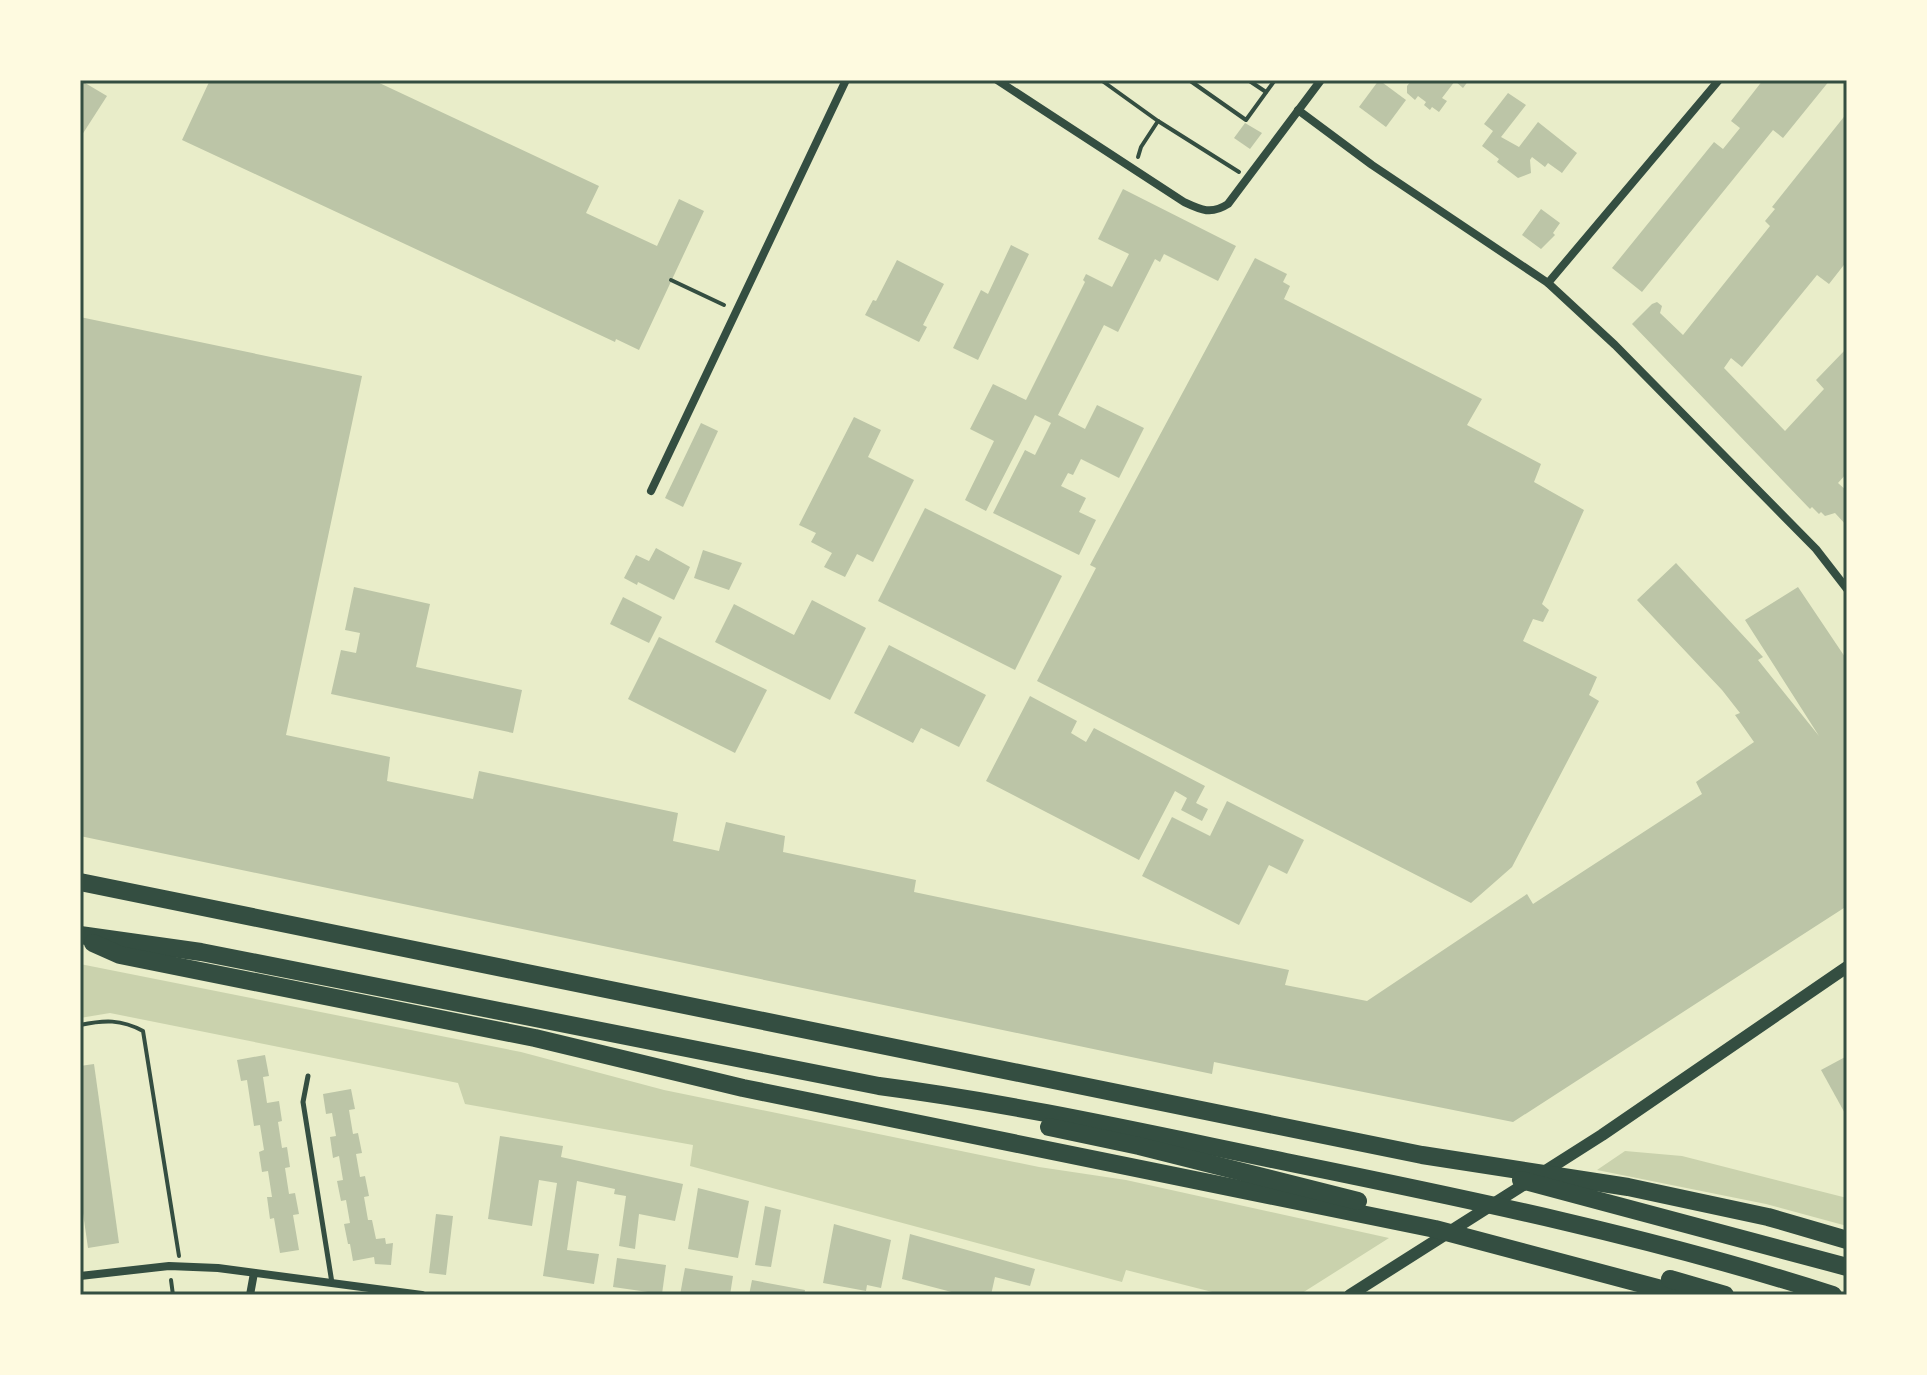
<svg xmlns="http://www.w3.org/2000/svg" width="1927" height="1375" font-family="'Fira Sans',sans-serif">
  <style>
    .green { fill: #cad2ad }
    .building { fill: #bcc5a7 }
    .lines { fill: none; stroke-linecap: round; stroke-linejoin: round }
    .path { stroke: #344e41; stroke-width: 4 }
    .service { stroke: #344e41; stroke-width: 5 }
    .minor { stroke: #344e41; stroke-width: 8 }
    .tertiary { stroke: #344e41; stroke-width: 12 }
    .motorway { stroke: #344e41; stroke-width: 18 }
    .neatline { fill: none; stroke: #344e41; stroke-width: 3 }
  </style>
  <rect width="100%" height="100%" fill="#e9edc9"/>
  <g class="green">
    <path d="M80,964L521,1052L664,1090L1039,1167L1126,1180L1389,1238L1299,1295H1224L1126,1270L1122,1282L690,1166L693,1145L465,1104L458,1083L110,1013L80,1018Z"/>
    <path d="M1625,1151L1682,1156L1847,1198V1226L1766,1204L1597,1170Z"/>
  </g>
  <g class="building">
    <path d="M80,80L107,96L80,138Z"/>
    <path d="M210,80H373L599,186L586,213L657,246L679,199L704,211L639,350L616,339L615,342L182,140Z"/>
    <path d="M1379,80L1406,100L1386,127L1359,107Z"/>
    <path d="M1469,80L1463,88L1455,81L1442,98L1447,101L1439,112L1432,107L1430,110L1424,105L1426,102L1418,96L1415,100L1407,93V86L1411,81Z"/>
    <path d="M1763,80H1830L1783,138L1773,130L1642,292L1612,268L1714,142L1723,149L1740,128L1731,121Z"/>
    <path d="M1508,93L1526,105L1501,137L1519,147L1538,122L1577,153L1562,173L1548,163L1545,167L1532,157L1530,160L1531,173L1518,178L1497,162L1499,159L1482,146L1493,131L1484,124Z"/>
    <path d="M1847,113V261L1829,284L1817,275L1742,367L1731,358L1724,368L1785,431L1824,389L1816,380L1847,348V473L1838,483L1847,491V526L1835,513L1825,516L1821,512L1819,514L1812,507L1810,509L1632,324L1652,304L1657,302L1662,306L1660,313L1683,335L1770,226L1765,221L1775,209L1772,207Z"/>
    <path d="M1245,123L1262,133L1250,149L1234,138Z"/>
    <path d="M1123,189L1236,246L1218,281L1164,254L1160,262L1155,259L1118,332L1104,325L1058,415L1085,429L1097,405L1144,428L1119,478L1081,459L1073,475L1068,473L1061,486L1086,498L1079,512L1096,520L1079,555L993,513L1025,450L1035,455L1051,423L1035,415L986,511L965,500L994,441L970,429L993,384L1026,400L1085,282L1083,280L1086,274L1112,287L1129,254L1098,239Z"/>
    <path d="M1541,209L1560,223L1553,233L1555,235L1541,249L1522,235Z"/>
    <path d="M1011,245L1029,254L978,360L953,348L981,290L988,294Z"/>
    <path d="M1255,258L1287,274L1283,282L1290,286L1284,299L1482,399L1467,425L1541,464L1534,482L1584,510L1542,604L1549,610L1543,622L1533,619L1523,641L1597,677L1589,695L1599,701L1512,867L1471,903L1037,681L1096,568L1090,565Z"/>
    <path d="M897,260L944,284L923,325L927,327L919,342L865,315L873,300L876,301Z"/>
    <path d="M80,317L362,376L286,735L390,757L387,781L473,799L479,771L678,813L673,841L719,851L726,822L785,836L783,852L916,880L914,892L1289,970L1285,985L1367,1001L1527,894L1533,904L1702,794L1696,782L1754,742L1735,715L1740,713L1722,690L1637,600L1676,563L1763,657L1758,660L1819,736L1745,620L1798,587L1847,660V906L1513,1122L1214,1062L1212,1074L80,836Z"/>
    <path d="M854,417L881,430L868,457L914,480L873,562L857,554L845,577L824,567L832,553L811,542L816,533L799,525Z"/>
    <path d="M701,423L718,431L683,507L665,498Z"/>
    <path d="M925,508L1062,576L1015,670L878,601Z"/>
    <path d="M656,548L690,567L674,600L638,582L637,585L624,578L636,555L649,561Z"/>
    <path d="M703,550L742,563L729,590L694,578Z"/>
    <path d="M354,587L430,604L416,667L522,690L513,733L331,694L341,650L356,653L360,633L345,630Z"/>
    <path d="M623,597L662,617L649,643L610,624Z"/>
    <path d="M812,600L866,628L830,700L715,642L734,604L794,635Z"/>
    <path d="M659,637L767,690L735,753L628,699Z"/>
    <path d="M889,645L986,695L959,747L921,728L913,743L854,713Z"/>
    <path d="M1030,696L1077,721L1071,733L1086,742L1094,728L1205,786L1196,803L1208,809L1202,821L1181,810L1187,798L1175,791L1139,860L986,781Z"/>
    <path d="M1227,801L1304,840L1287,874L1269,865L1239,925L1142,876L1172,817L1210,836Z"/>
    <path d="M265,1055L269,1076L263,1077L267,1103L279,1101L282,1121L278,1122L282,1148L287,1147L290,1167L285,1168L289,1194L295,1193L299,1214L293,1215L299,1250L280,1253L274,1218L270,1219L267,1197H272L268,1171L262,1172L259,1152L264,1150L260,1125L254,1126L247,1080L241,1081L237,1060Z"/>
    <path d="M1847,1056V1117L1821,1070Z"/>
    <path d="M94,1064L119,1243L88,1248L80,1192V1066Z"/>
    <path d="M351,1089L355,1109L349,1110L353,1134L358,1133L362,1153L356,1154L360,1177L365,1176L369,1196L364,1197L368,1220H372L376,1239L385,1238L386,1244L393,1243L391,1265L375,1264L374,1257L353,1261L350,1244H348L344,1224L350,1223L346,1200L341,1201L337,1181L343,1180L339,1156L333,1158L330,1137L336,1136L332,1113L326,1114L323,1094Z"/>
    <path d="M500,1136L563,1146L561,1157L683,1184L675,1221L639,1214L635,1249L619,1246L626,1196L614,1194L615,1189L577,1181L567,1250L599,1254L594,1284L543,1276L557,1183L539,1180L532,1226L488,1219Z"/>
    <path d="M698,1188L749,1201L738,1258L688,1249Z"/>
    <path d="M765,1206L781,1210L771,1267L755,1265Z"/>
    <path d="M436,1214L453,1216L446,1275L429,1273Z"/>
    <path d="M834,1224L891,1240L881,1288L867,1285L866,1291L823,1283Z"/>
    <path d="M910,1234L1035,1269L1030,1286L995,1277L991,1295H963L902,1279Z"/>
    <path d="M617,1258L666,1265L662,1294L613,1287Z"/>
    <path d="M685,1268L733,1276L730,1295H680Z"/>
    <path d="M752,1280L805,1290L804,1295H749Z"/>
  </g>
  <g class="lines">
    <g class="path">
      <path d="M1101,80L1158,121L1239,172"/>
      <path d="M1189,80L1246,120L1275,80"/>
      <path d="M1248,80L1266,92"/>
      <path d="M1138,157L1141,147L1158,121"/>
      <path d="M671,280L724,305"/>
      <path d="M80,1025C104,1020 121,1019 143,1031L179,1256"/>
      <path d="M171,1280L173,1295"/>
    </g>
    <path class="service" d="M308,1076L303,1102L332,1283"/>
    <g class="minor">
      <path d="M997,80L1184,202C1201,210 1211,215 1228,204L1321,80"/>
      <path d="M1298,110L1372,165L1548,283L1615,345L1816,549L1847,589"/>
      <path d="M1548,283L1719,80"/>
      <path d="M651,491L846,80"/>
      <path d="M80,1276L169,1266L218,1268L422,1295"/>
      <path d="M250,1295L254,1273"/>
    </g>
    <path class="tertiary" d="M1350,1295L1602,1135L1847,967"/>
    <g class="motorway">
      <path d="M80,882L1422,1155L1628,1187L1768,1217L1847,1240"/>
      <path d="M80,935L201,952L879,1086C1018,1104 1154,1135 1291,1163C1473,1200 1656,1238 1833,1295"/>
      <path d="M93,943L120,955L535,1038L743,1088L1435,1229L1684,1295"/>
      <path d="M1049,1127L1139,1146L1358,1201"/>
      <path d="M1521,1180L1847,1267"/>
      <path d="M1670,1279L1725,1295"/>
    </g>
  </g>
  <rect width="1927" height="1375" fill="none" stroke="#fefae0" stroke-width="164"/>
  <rect x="82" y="82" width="1763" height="1211" class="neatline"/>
</svg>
